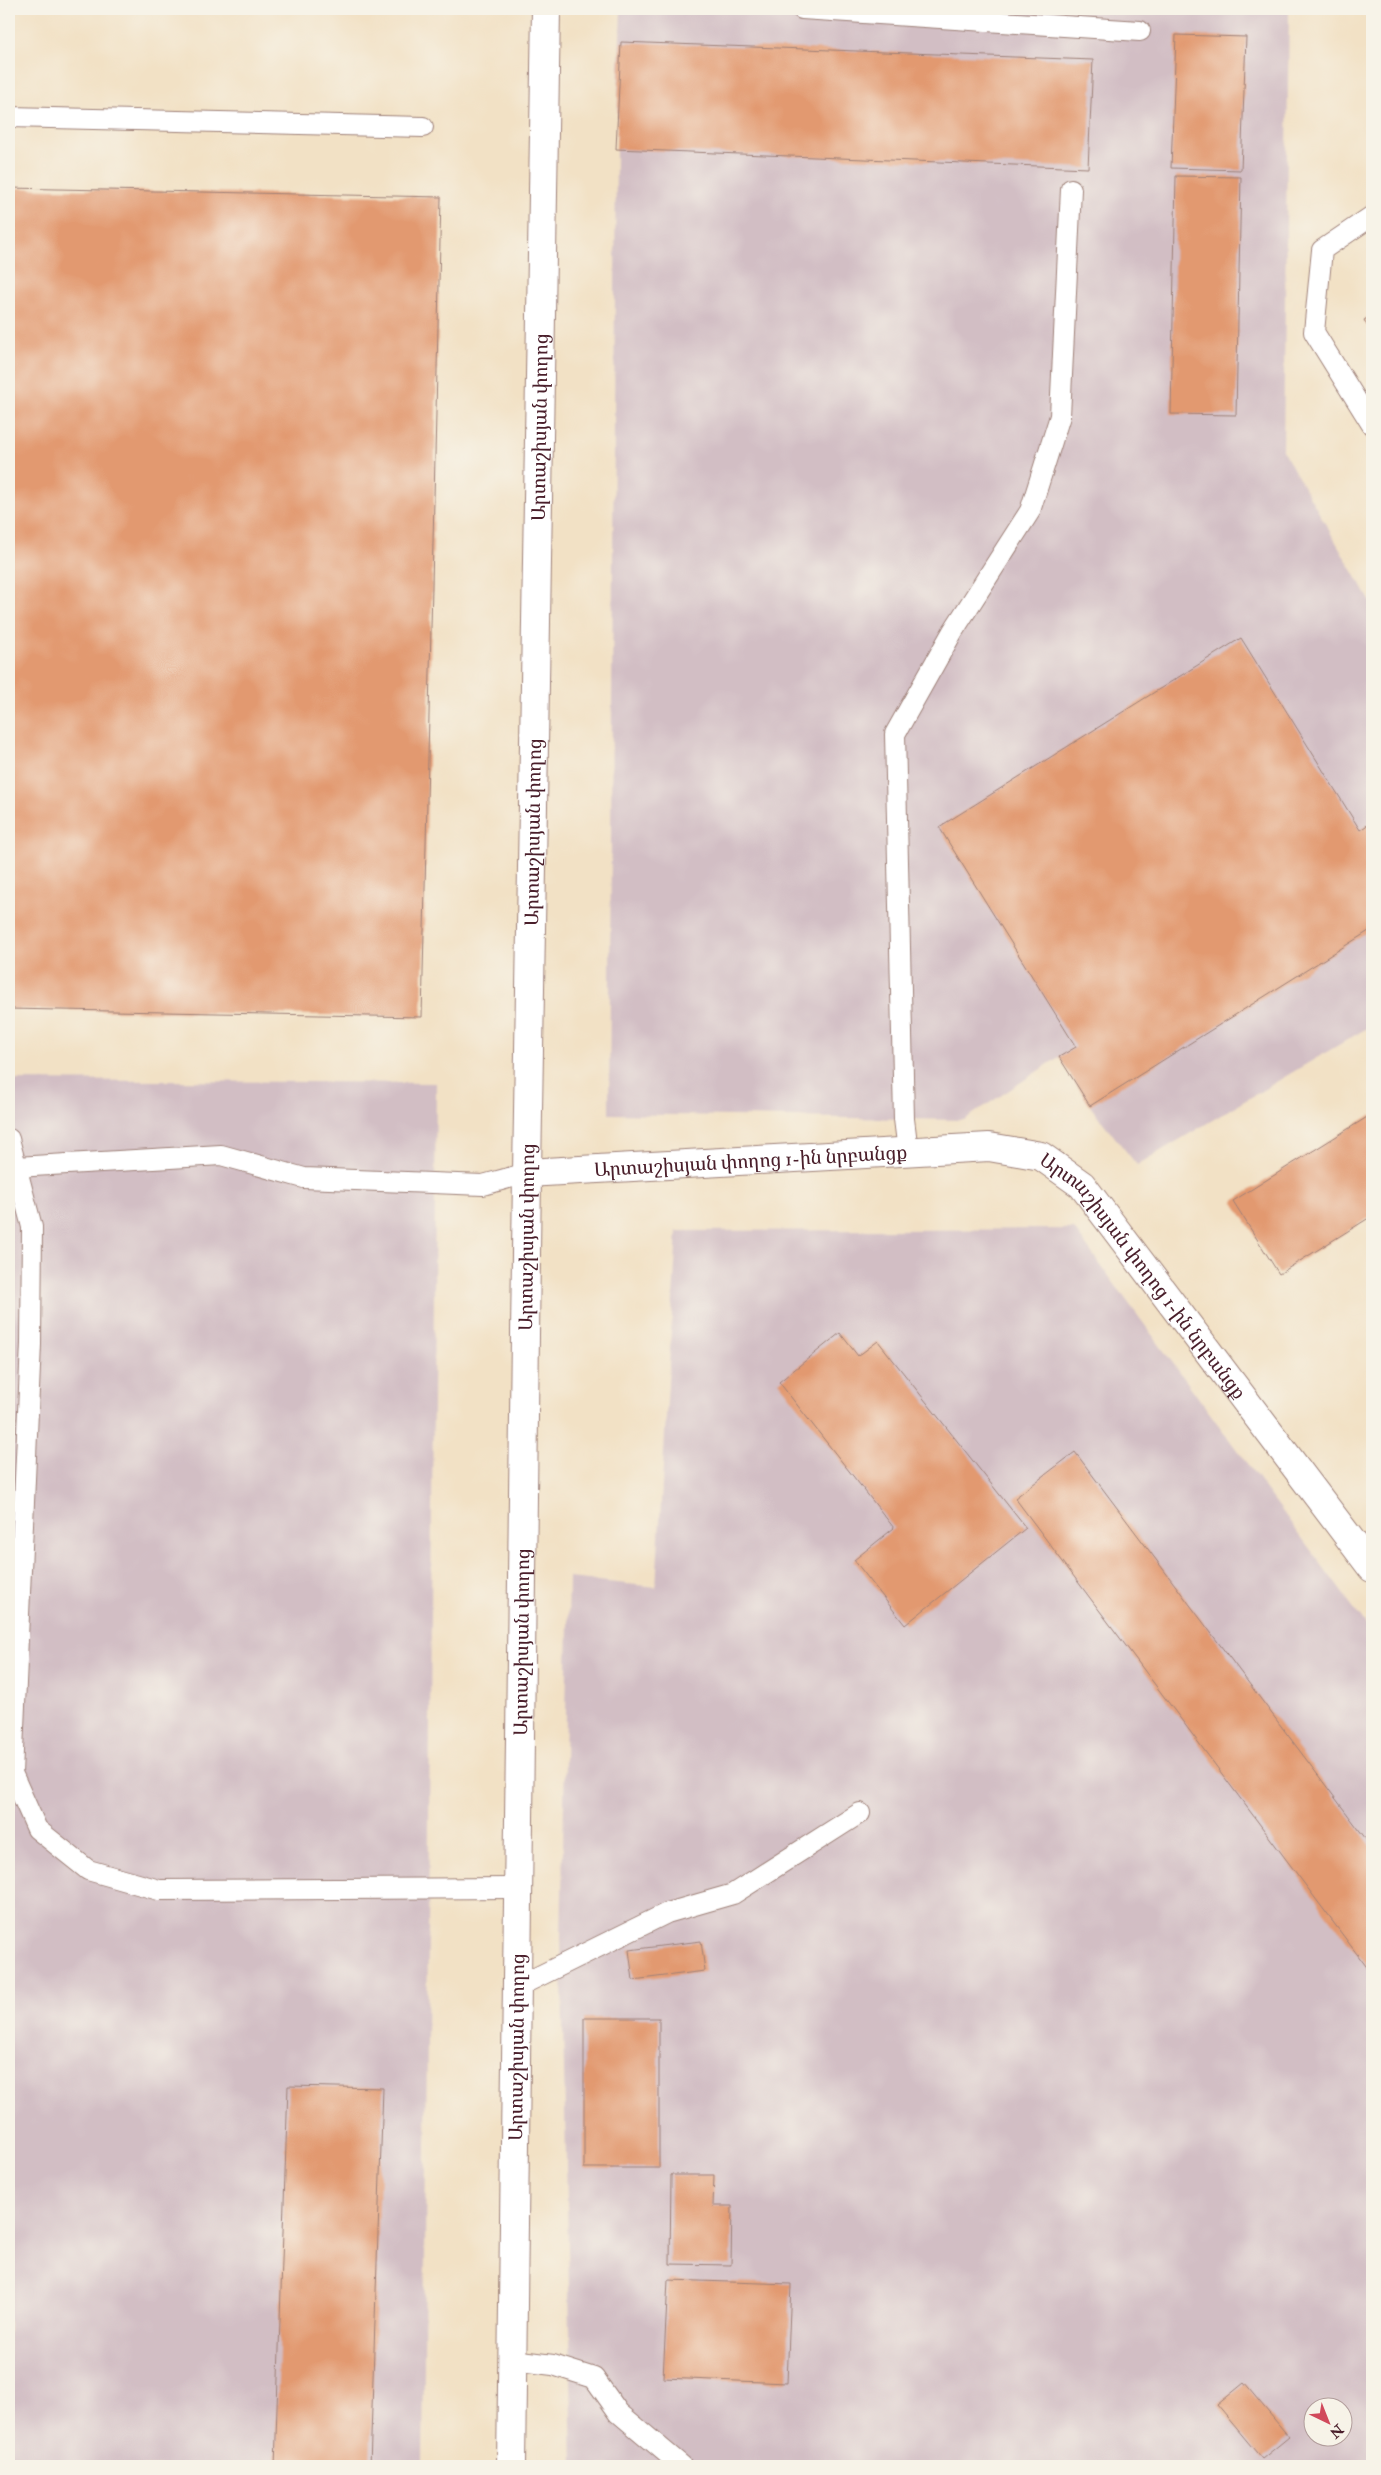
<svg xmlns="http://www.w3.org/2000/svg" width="1381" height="2475" font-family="'IM FELL Double Pica','Noto Serif Armenian',serif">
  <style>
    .industrial { fill: #d2bec4; fill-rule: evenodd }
    .building { fill: #e2996f }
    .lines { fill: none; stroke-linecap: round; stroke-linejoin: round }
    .lane-casing { stroke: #9e8078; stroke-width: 22 }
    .street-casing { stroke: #9e8078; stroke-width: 30 }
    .lane { stroke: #fff; stroke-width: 20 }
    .street { stroke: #fff; stroke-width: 28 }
    .labels { text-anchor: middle; stroke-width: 5; stroke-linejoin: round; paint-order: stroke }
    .street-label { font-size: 19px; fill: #4a1f2b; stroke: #f7f3e8 }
  </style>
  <rect width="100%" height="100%" fill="#f7f3e8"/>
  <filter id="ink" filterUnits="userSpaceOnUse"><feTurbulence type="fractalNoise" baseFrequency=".02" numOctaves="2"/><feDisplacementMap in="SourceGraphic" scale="10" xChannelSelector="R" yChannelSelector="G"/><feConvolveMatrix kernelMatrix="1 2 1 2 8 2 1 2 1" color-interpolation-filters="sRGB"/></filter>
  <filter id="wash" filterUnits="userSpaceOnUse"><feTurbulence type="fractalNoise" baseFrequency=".0096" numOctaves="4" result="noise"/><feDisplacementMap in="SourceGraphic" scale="20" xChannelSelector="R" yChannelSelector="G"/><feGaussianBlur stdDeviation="1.12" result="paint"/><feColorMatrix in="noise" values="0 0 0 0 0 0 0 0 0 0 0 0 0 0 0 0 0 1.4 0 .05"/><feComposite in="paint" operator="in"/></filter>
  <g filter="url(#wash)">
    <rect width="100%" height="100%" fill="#f2e1c5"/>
    <g class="industrial">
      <path d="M621,9H1289L1283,451L1372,604V1025L1137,1165L1090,1106L1059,1057L964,1120L609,1114L616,149Z"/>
      <path d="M9,1080L436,1083L423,2466H9Z"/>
      <path d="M1074,1229L1372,1633V2466H573L561,1938L569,1578L656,1587L677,1231ZM1314,2408H1344V2438H1314Z"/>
    </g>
    <g id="blocks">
      <g class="building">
        <path d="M1176,35L1246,37L1241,170L1171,168Z"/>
        <path d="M621,42L1093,60L1088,168L616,149Z"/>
        <path d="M1176,176L1241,177L1236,415L1171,414Z"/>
        <path d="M9,188L441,197L422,1017L9,1009Z"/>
        <path d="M1372,315V334L1364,320Z"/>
        <path d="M1241,638L1360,830L1372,822V929L1090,1106L1059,1057L1076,1047L939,827Z"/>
        <path d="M1372,1114V1216L1279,1274L1233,1201Z"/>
        <path d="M840,1333L858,1356L878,1341L1026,1528L905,1625L854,1560L894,1528L779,1382Z"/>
        <path d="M1075,1452L1372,1847V1974L1015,1498Z"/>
        <path d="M701,1941L705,1971L633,1980L629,1950Z"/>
        <rect x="584" y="2018" width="75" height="150"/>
        <path d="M288,2086L383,2088L370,2466H275Z"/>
        <path d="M671,2175H714L713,2206H732L731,2265L670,2264Z"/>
        <path d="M668,2280L791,2284L787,2383L663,2378Z"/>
        <path d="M1244,2383L1289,2437L1262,2459L1217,2405Z"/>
      </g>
    </g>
  </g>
  <g filter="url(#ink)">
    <use href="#blocks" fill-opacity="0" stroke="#9e8078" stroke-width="1"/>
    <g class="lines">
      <defs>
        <g id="lane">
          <path d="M802,9L1140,31"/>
          <path d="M9,117L423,127"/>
          <path d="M1372,216L1322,250L1314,332L1372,425"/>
          <path d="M9,1139L32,1227L31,1344L12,1773L37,1829L88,1870L159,1890L519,1888"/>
          <path d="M908,1151L904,1119L895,734L953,631L1030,511L1060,416L1071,189"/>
          <path d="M16,1167L221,1155L304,1178L483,1185L527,1173"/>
          <path d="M517,1987L667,1913L733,1894L860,1813"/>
          <path d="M512,2360L553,2365L594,2378L619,2413L682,2466"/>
        </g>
        <g id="street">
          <path id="s1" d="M527,1173L989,1147L1041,1156L1082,1185L1372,1568"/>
          <path id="s2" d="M511,2466L527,1173L546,9"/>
        </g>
      </defs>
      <use href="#lane" class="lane-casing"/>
      <use href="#street" class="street-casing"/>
      <use href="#lane" class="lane"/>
      <use href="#street" class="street"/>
    </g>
  </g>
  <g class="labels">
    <g class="street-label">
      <text dy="7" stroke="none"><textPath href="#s2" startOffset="2039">Արտաշիսյան փողոց</textPath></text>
      <text dy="7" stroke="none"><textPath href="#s2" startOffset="1634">Արտաշիսյան փողոց</textPath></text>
      <text dy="7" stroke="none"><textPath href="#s1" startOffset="224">Արտաշիսյան փողոց 1-ին նրբանցք</textPath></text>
      <text dy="7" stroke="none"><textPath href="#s2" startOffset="1229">Արտաշիսյան փողոց</textPath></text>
      <text dy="7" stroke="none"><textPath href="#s1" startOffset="674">Արտաշիսյան փողոց 1-ին նրբանցք</textPath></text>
      <text dy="7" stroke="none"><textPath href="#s2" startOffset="824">Արտաշիսյան փողոց</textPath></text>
      <text dy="7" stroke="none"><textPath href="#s2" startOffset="419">Արտաշիսյան փողոց</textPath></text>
    </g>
  </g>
  <rect width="1381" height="2475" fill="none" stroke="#f7f3e8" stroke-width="30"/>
  <g transform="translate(1328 2422) rotate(137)"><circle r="24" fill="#f7f3e8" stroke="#b29e9c"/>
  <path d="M0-4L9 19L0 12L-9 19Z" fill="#d1495b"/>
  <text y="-8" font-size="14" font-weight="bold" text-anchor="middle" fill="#4a1f2b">N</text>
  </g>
</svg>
